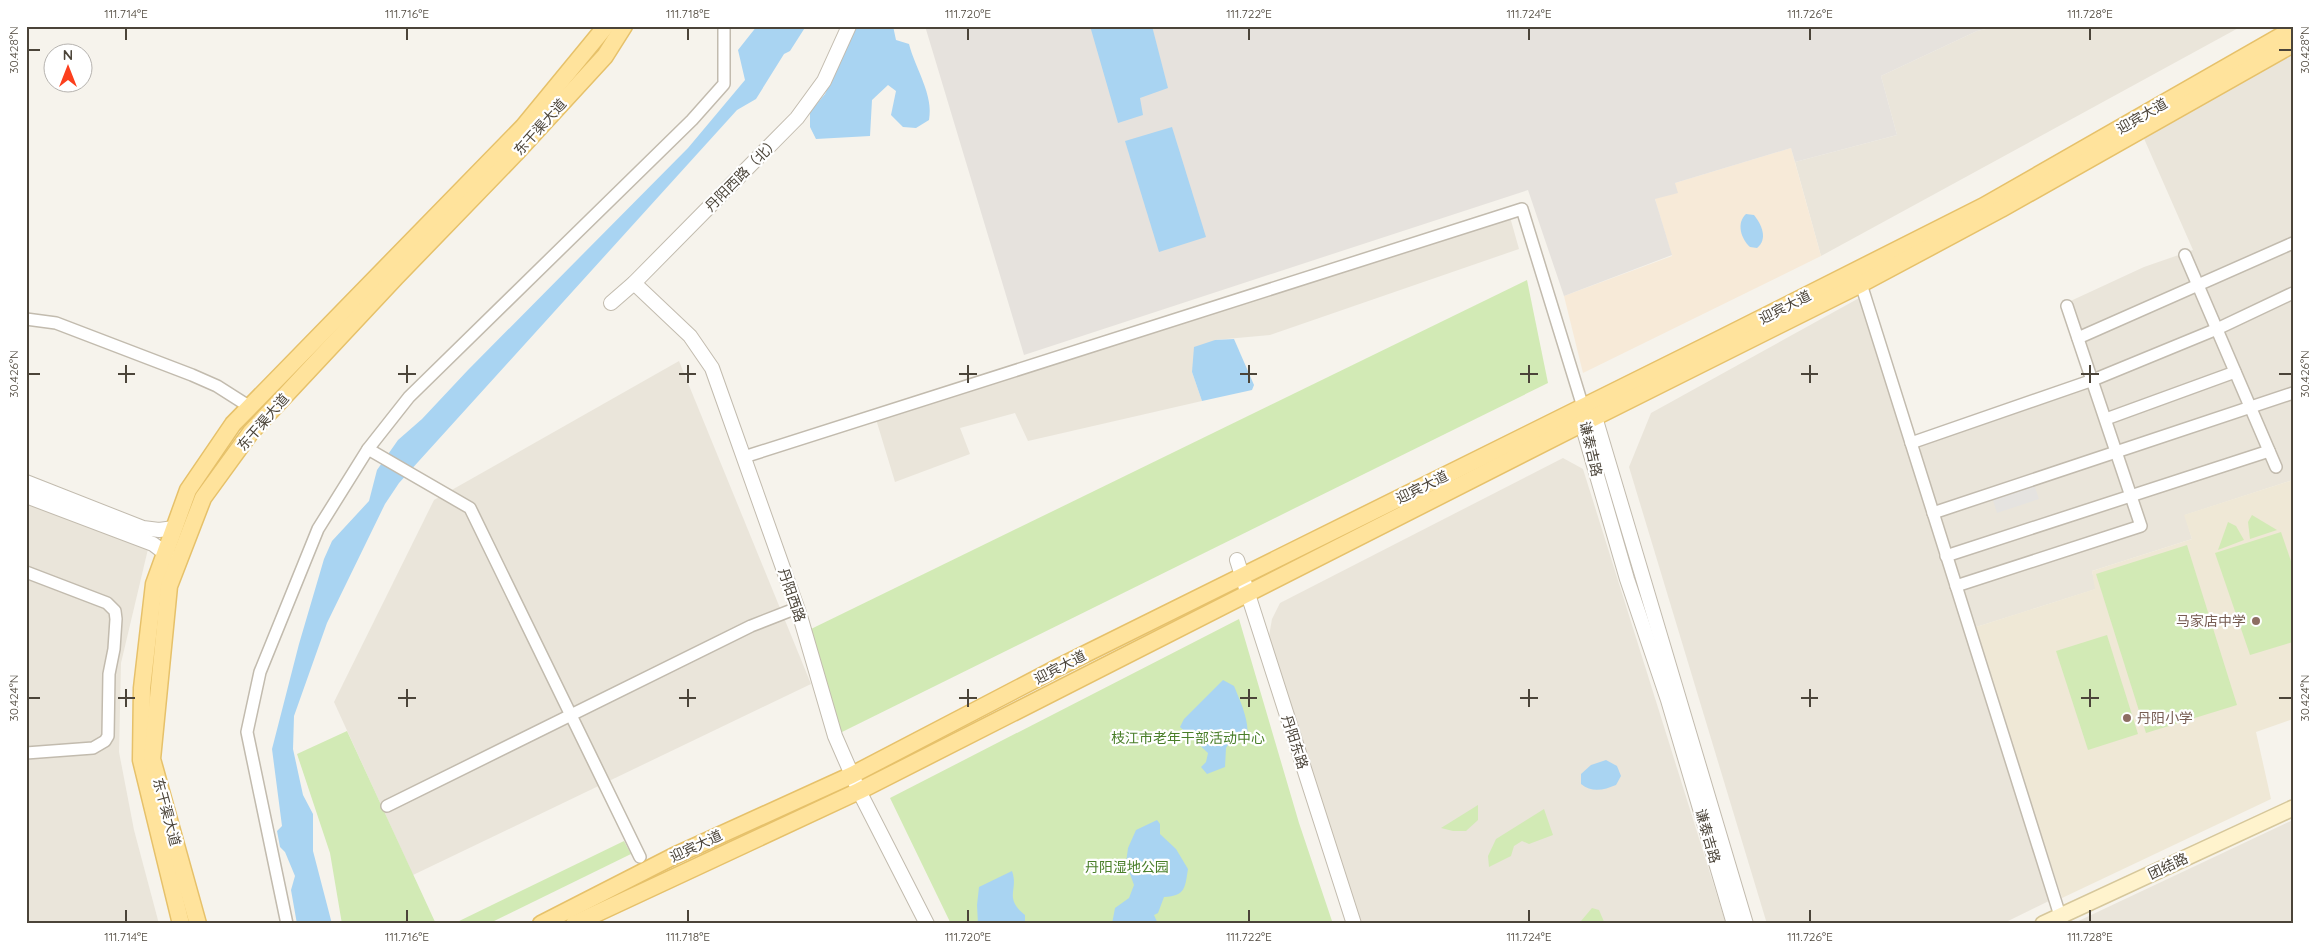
<svg xmlns="http://www.w3.org/2000/svg" width="2319" height="950" font-family="Quicksand,'Noto Sans SC',sans-serif">
  <style>
    .residential { fill: #eae5da }
    .commercial { fill: #f7ead8 }
    .industrial { fill: #e6e2dd }
    .education { fill: #efe8d6 }
    .green { fill: #d2eab5 }
    .parking { fill: #e5e3e0 }
    .water { fill: #a9d4f2 }
    .lines { fill: none; stroke-linecap: round; stroke-linejoin: round }
    .minor-casing { stroke: #c2bbae; stroke-width: 14 }
    .tertiary-casing { stroke: #c2bbae; stroke-width: 16 }
    .secondary-casing { stroke: #d6c79b; stroke-width: 18 }
    .primary-casing { stroke: #e6c16a; stroke-width: 19 }
    .minor { stroke: #fff; stroke-width: 11 }
    .tertiary { stroke: #fff; stroke-width: 14 }
    .secondary { stroke: #fff3cd; stroke-width: 15 }
    .primary { stroke: #ffe39c; stroke-width: 16 }
    .ticks { fill: none; stroke: #4b4439; stroke-width: 2 }
    .education-dot { fill: #8d6e63; stroke: #fff; stroke-width: 2 }
    .labels { text-anchor: middle; stroke-width: 4.5; stroke-linejoin: round; paint-order: stroke }
    .street-label { font-size: 14px; fill: #4b4439; stroke: #fff }
    .education-label { font-size: 14px; fill: #785e54; stroke: #fff; text-anchor: end }
    .park-label { font-size: 14px; fill: #4a7f2a; stroke: #fff }
    .neatline { fill: none; stroke: #4b4439; stroke-width: 2 }
    .ticks-label { font-size: 12px; text-anchor: middle; fill: #4b4439 }
  </style>
  <rect width="100%" height="100%" fill="#f6f3ec"/>
  <g class="residential">
    <path d="M1999,26H2242L1821,256L1795,162L1897,135L1881,76L1977,31Z"/>
    <path d="M2293,50V480L2185,515L2192,539L2092,571L2096,589L1973,628L1912,438L2088,379L2064,304L2144,267L2193,250L2142,134Z"/>
    <path d="M1510,217L1519,249L1270,335L1215,340L1192,372L1202,401L1028,441L1015,413L960,428L970,454L895,482L875,416Z"/>
    <path d="M1861,297L2053,899L2002,924H1767L1629,467L1651,413Z"/>
    <path d="M679,361L811,684L413,875L334,702L434,500Z"/>
    <path d="M1563,458L1583,469L1726,924H1361L1269,636L1272,619L1280,603Z"/>
    <path d="M26,502L148,549L121,663L119,752L134,830L159,924H26Z"/>
    <path d="M2293,820V924H2072Z"/>
  </g>
  <path class="commercial" d="M1791,148L1821,256L1583,373L1564,296L1672,256L1655,199L1675,183Z"/>
  <path class="industrial" d="M925,26H1999L1977,31L1881,76L1897,135L1795,162L1791,148L1675,183L1678,193L1655,199L1672,255L1564,296L1528,190L1024,355Z"/>
  <path class="education" d="M2293,480V719L2256,732L2271,799L2062,898L1973,628L2095,589L2092,571L2192,539L2184,515Z"/>
  <g class="green">
    <path d="M1527,280L1548,383L840,733L811,629Z"/>
    <path d="M2252,515L2277,530L2250,539L2248,522Z"/>
    <path d="M2228,522L2236,526L2244,540L2218,550Z"/>
    <path d="M2281,532L2293,567V642L2250,655L2215,553Z"/>
    <path d="M2187,545L2237,705L2146,733L2096,574Z"/>
    <path d="M1239,619L1299,823L1333,924H951L890,798Z"/>
    <path d="M2107,635L2138,734L2088,750L2056,651Z"/>
    <path d="M347,731L436,924H342L330,853L297,754Z"/>
    <path d="M1478,805V820L1466,831H1453L1441,828Z"/>
    <path d="M1544,809L1553,835L1529,844L1522,841L1514,846L1511,856L1489,867L1488,856L1496,839Z"/>
    <path d="M624,841L631,854L488,924H453Z"/>
    <path d="M1592,908L1599,910L1605,924H1583L1581,921Z"/>
  </g>
  <path class="parking" d="M2034,484L2039,499L1997,513L1992,497Z"/>
  <g class="water">
    <path d="M757,26H806L790,51L784,54L756,99L737,110L399,483L385,504L327,623L294,716L293,749L303,795L313,814V851L332,924H297L291,890L295,876L285,852L280,847L277,831L282,826L272,749L299,644L324,559L332,541L369,501L377,470L398,440L422,419L468,370L688,148L745,80L738,50Z"/>
    <path d="M856,26H893L896,40L909,44C915,68 934,95 929,120L916,128L903,127L891,115L896,91L888,85L872,100L870,136L816,139L810,127V112L825,94Z"/>
    <path d="M1090,26H1152L1168,88L1140,98L1143,115L1118,123Z"/>
    <path d="M1172,127L1206,237L1159,252L1125,141Z"/>
    <path d="M1746,214L1754,215C1762,225 1768,239 1757,248L1750,247C1741,239 1736,223 1746,214Z"/>
    <path d="M1234,339L1254,385L1252,390L1202,401L1192,372L1194,347L1215,340Z"/>
    <path d="M1223,680L1234,686C1240,701 1250,721 1247,738L1231,740L1226,748L1225,767L1207,774L1201,767L1206,762L1208,753L1180,727L1184,719Z"/>
    <path d="M1606,760L1617,766L1621,776L1616,785C1604,790 1592,793 1581,784V774L1591,765Z"/>
    <path d="M1157,820L1160,824V834L1176,849L1188,869C1185,887 1186,896 1164,897L1158,913L1154,915L1158,924H1112L1115,908L1129,898L1134,885L1126,863L1128,848L1136,830Z"/>
    <path d="M1012,871C1019,891 1003,897 1025,915V924H978L977,905L979,887Z"/>
  </g>
  <g class="lines">
    <defs>
      <g id="minor">
        <path d="M2185,255L2276,467"/>
        <path d="M1861,284L2062,922"/>
        <path d="M26,319L56,323L192,375L217,386L250,407"/>
        <path d="M2078,338L2293,243"/>
        <path d="M2106,419L2235,372"/>
        <path d="M1911,443L2093,380L2217,329L2293,293"/>
        <path d="M368,449L470,508L640,857"/>
        <path d="M744,457L1522,209L1583,407"/>
        <path d="M1933,513L2293,393"/>
        <path d="M1946,556L2269,451"/>
        <path d="M26,572L107,603L115,611L116,619L114,649L109,674L108,736L105,741L93,748L26,753"/>
        <path d="M1956,586L2141,526L2067,306"/>
        <path d="M387,806L751,626L797,608"/>
        <path d="M287,924L247,732L260,672L318,529L368,449L409,397L692,120L724,84V26"/>
      </g>
      <g id="tertiary">
        <path d="M634,283L690,336L712,368L800,616L835,736L859,791L927,924"/>
        <path d="M611,303L634,283L797,118L824,81L849,26"/>
        <path d="M1588,411L1595,417L1746,924"/>
        <path d="M1583,413L1582,424L1627,579L1668,700L1734,924"/>
        <path d="M26,482L143,528L159,530L174,528"/>
        <path d="M26,496L153,544L165,553L171,559"/>
        <path d="M1237,560L1354,924"/>
      </g>
      <path id="secondary" d="M2043,924L2293,808"/>
      <g id="primary">
        <path d="M181,924L141,760L142,688L154,584L188,490L233,424L523,127L606,26"/>
        <path d="M198,924L152,759L169,586L203,498L251,432L396,277L515,154L605,56L624,26"/>
        <path d="M541,924L674,856L852,775L1057,668L1720,339L1984,206L2293,29"/>
        <path d="M574,924L859,791L1595,417L1861,284L2001,209L2293,44"/>
      </g>
    </defs>
    <use href="#minor" class="minor-casing"/>
    <use href="#tertiary" class="tertiary-casing"/>
    <use href="#secondary" class="secondary-casing"/>
    <use href="#primary" class="primary-casing"/>
    <use href="#minor" class="minor"/>
    <use href="#tertiary" class="tertiary"/>
    <use href="#secondary" class="secondary"/>
    <use href="#primary" class="primary"/>
  </g>
  <path class="ticks" d="M126,28V40M407,28V40M688,28V40M968,28V40M1249,28V40M1529,28V40M1810,28V40M2090,28V40M28,50H40M2279,50H2292M126,365V383M407,365V383M688,365V383M968,365V383M1249,365V383M1529,365V383M1810,365V383M2090,365V383M28,374H40M118,374H135M398,374H416M679,374H696M959,374H977M1240,374H1257M1520,374H1538M1801,374H1818M2081,374H2099M2279,374H2292M126,689V707M407,689V707M688,689V707M968,689V707M1249,689V707M1529,689V707M1810,689V707M2090,689V707M28,698H40M118,698H135M398,698H416M679,698H696M959,698H977M1240,698H1257M1520,698H1538M1801,698H1818M2081,698H2099M2279,698H2292M126,910V922M407,910V922M688,910V922M968,910V922M1249,910V922M1529,910V922M1810,910V922M2090,910V922"/>
  <g class="education-dot">
    <circle cx="2256" cy="621" r="5"/>
    <circle cx="2127" cy="718" r="5"/>
  </g>
  <g class="labels">
    <g class="street-label">
      <text transform="translate(2142 116) rotate(-30)" y="5">迎宾大道</text>
      <text transform="translate(540 127) rotate(-48)" y="5">东干渠大道</text>
      <text transform="translate(742 174) rotate(-45)" y="5">丹阳西路（北）</text>
      <text transform="translate(1785 307) rotate(-27)" y="5">迎宾大道</text>
      <text transform="translate(263 422) rotate(-49)" y="5">东干渠大道</text>
      <text transform="translate(1591 449) rotate(77)" y="5">谦泰吉路</text>
      <text transform="translate(1422 487) rotate(-26)" y="5">迎宾大道</text>
      <text transform="translate(792 595) rotate(71)" y="5">丹阳西路</text>
      <text transform="translate(1060 667) rotate(-27)" y="5">迎宾大道</text>
      <text transform="translate(1295 742) rotate(72)" y="5">丹阳东路</text>
      <text transform="translate(167 812) rotate(75)" y="5">东干渠大道</text>
      <text transform="translate(1708 836) rotate(74)" y="5">谦泰吉路</text>
      <text transform="translate(696 846) rotate(-25)" y="5">迎宾大道</text>
      <text transform="translate(2168 866) rotate(-25)" y="5">团结路</text>
    </g>
    <g class="education-label">
      <text x="2246" y="626">马家店中学</text>
      <text x="2137" y="723" text-anchor="start">丹阳小学</text>
    </g>
    <g class="park-label">
      <text x="1188" y="743">枝江市老年干部活动中心</text>
      <text x="1127" y="872">丹阳湿地公园</text>
    </g>
  </g>
  <rect width="2319" height="950" fill="none" stroke="#ffffff" stroke-width="55"/>
  <g transform="translate(68 68)"><circle r="24" fill="#ffffff" stroke="#b7b4b0"/>
  <path d="M0-4L9 19L0 12L-9 19Z" fill="#fc3f1d"/>
  <text y="-8" font-size="14" font-weight="bold" text-anchor="middle" fill="#4b4439">N</text>
  </g>
  <rect x="28" y="28" width="2264" height="894" class="neatline"/>
  <g class="ticks-label">
    <text x="126" y="18">111.714°E</text>
    <text x="407" y="18">111.716°E</text>
    <text x="688" y="18">111.718°E</text>
    <text x="968" y="18">111.720°E</text>
    <text x="1249" y="18">111.722°E</text>
    <text x="1529" y="18">111.724°E</text>
    <text x="1810" y="18">111.726°E</text>
    <text x="2090" y="18">111.728°E</text>
    <text transform="translate(14 50) rotate(-90)" y="4">30.428°N</text>
    <text transform="translate(2305 50) rotate(-90)" y="4">30.428°N</text>
    <text transform="translate(14 374) rotate(-90)" y="4">30.426°N</text>
    <text transform="translate(2305 374) rotate(-90)" y="4">30.426°N</text>
    <text transform="translate(14 698) rotate(-90)" y="4">30.424°N</text>
    <text transform="translate(2305 698) rotate(-90)" y="4">30.424°N</text>
    <text x="126" y="941">111.714°E</text>
    <text x="407" y="941">111.716°E</text>
    <text x="688" y="941">111.718°E</text>
    <text x="968" y="941">111.720°E</text>
    <text x="1249" y="941">111.722°E</text>
    <text x="1529" y="941">111.724°E</text>
    <text x="1810" y="941">111.726°E</text>
    <text x="2090" y="941">111.728°E</text>
  </g>
</svg>
